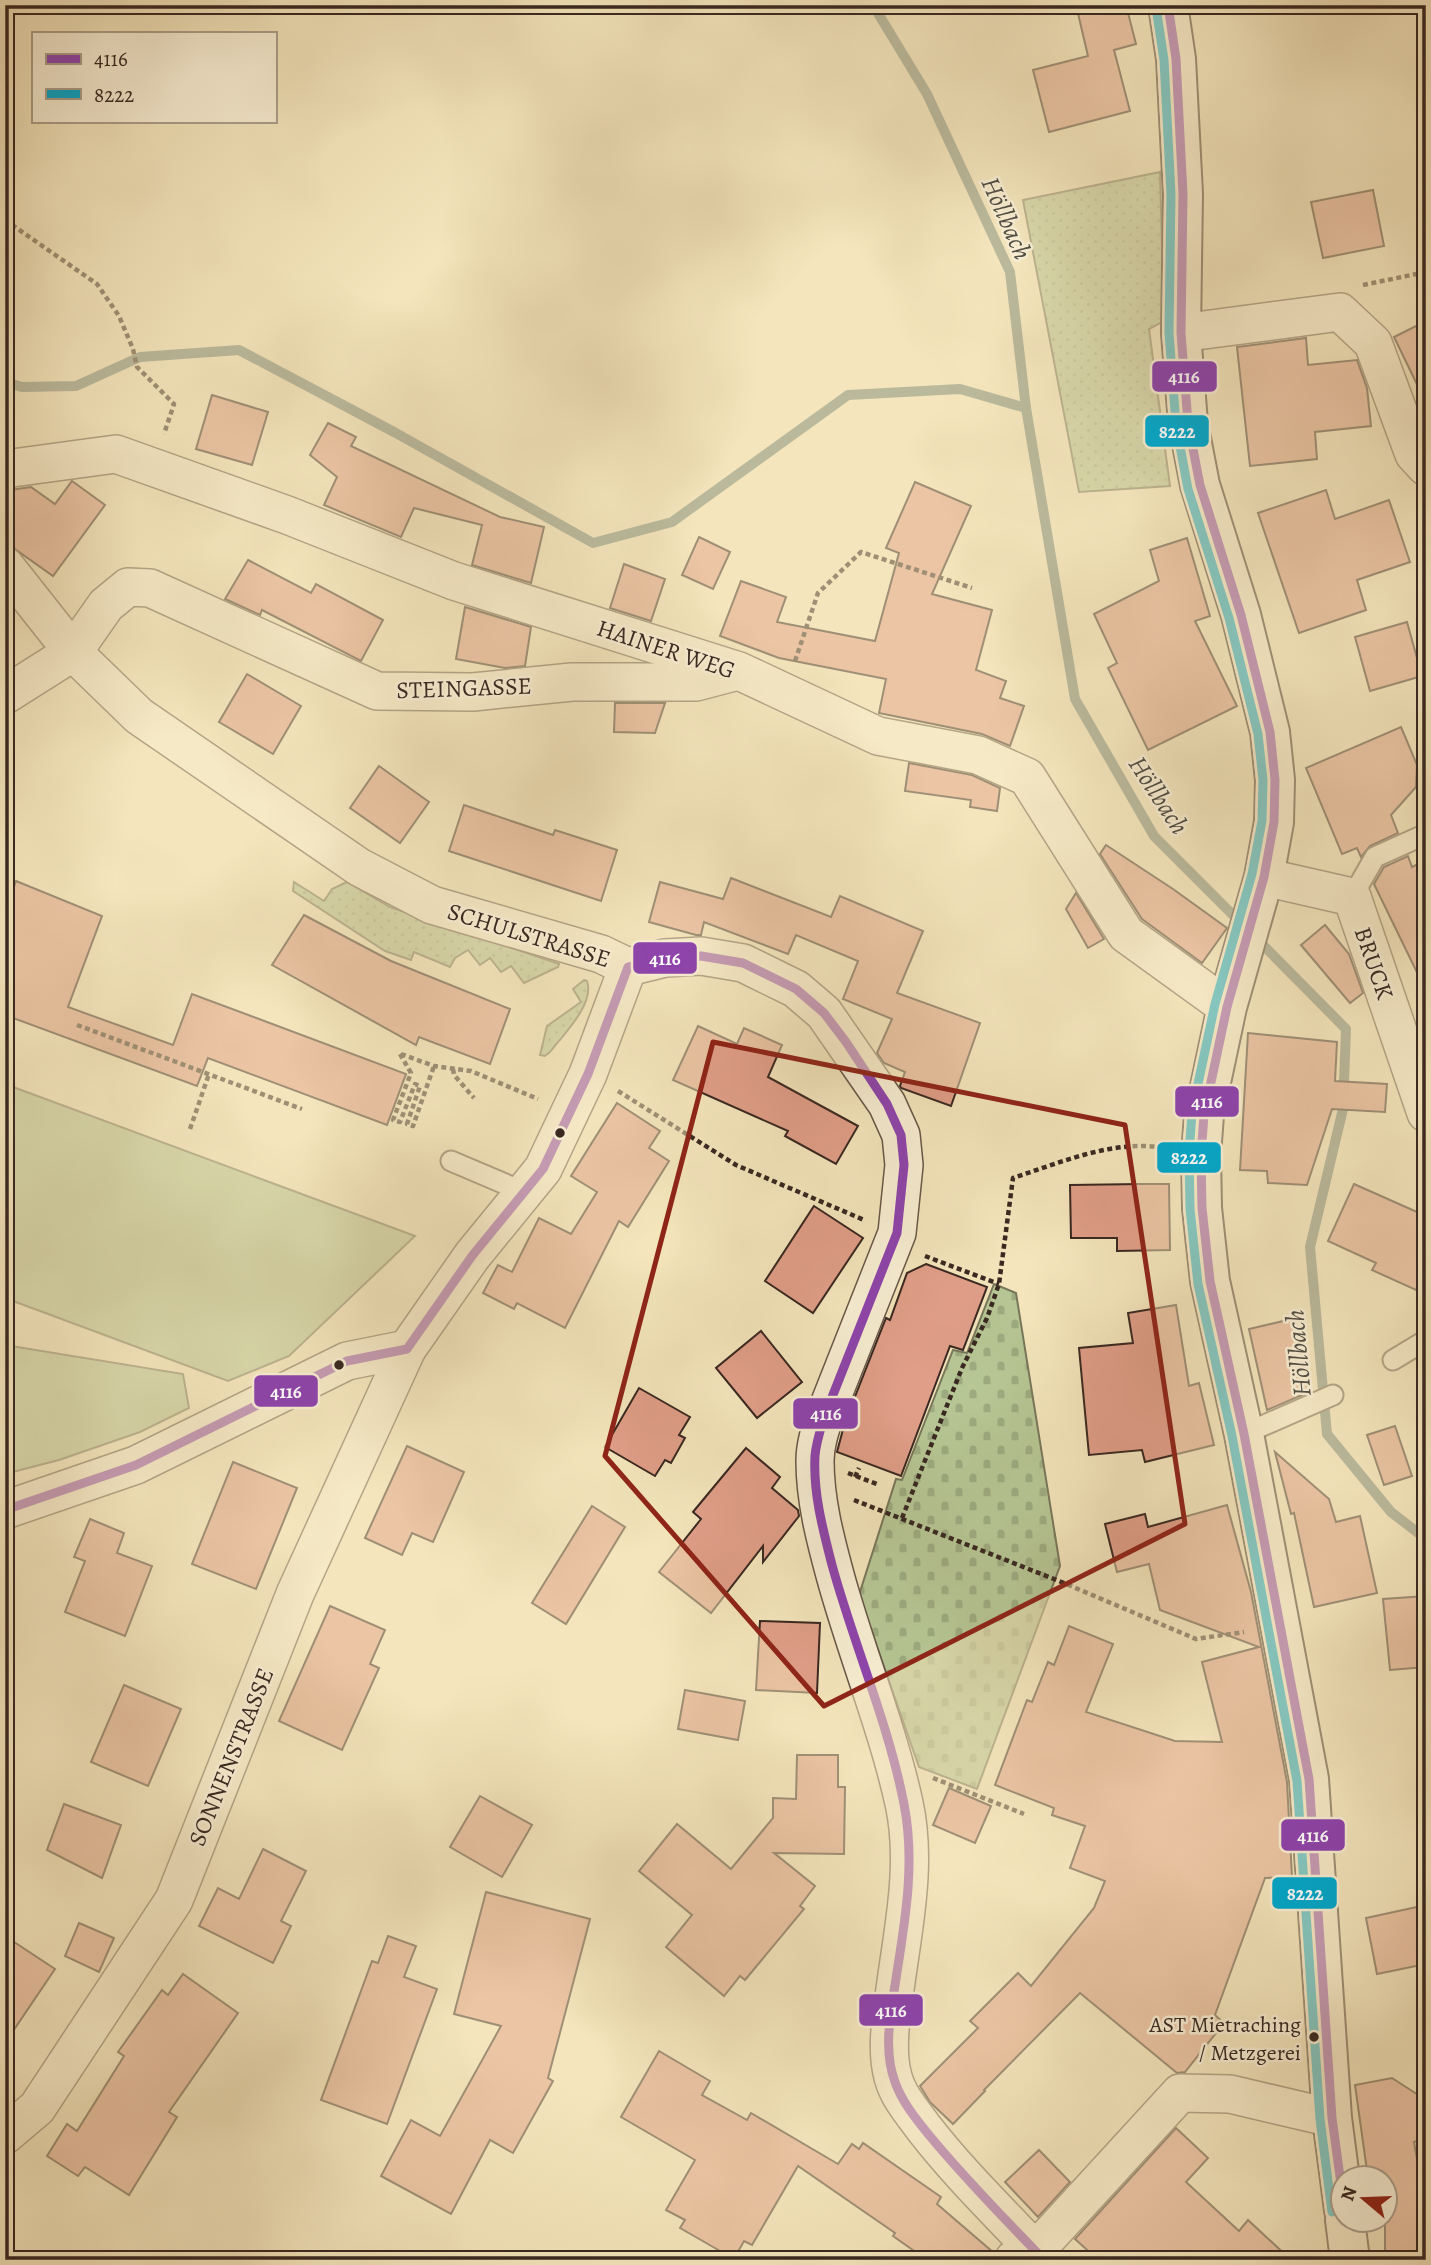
<svg xmlns="http://www.w3.org/2000/svg" width="1431" height="2265" font-family="Alegreya,serif">
  <style>
    .grass { fill: url(#grass-dots); stroke: #78775a; stroke-width: 2 }
    .cemetery { fill: url(#cemetery-stones); stroke: #78775a; stroke-width: 2 }
    .park { fill: #b6c694; stroke: #78775a; stroke-width: 2 }
    .lines { fill: none; stroke-linecap: round; stroke-linejoin: round }
    .stream { stroke: #748376; stroke-width: 10 }
    .building { fill: #e09e88; stroke: #392821; stroke-width: 2 }
    .service-casing { stroke: #685748; stroke-width: 23 }
    .minor-casing { stroke: #685748; stroke-width: 40 }
    .secondary-casing { stroke: #392821; stroke-width: 42 }
    .path { stroke: #392821; stroke-width: 4.5; stroke-dasharray: 5 3.5; stroke-linecap: butt }
    .service { stroke: #f8eed3; stroke-width: 19 }
    .minor { stroke: #f8eed3; stroke-width: 37 }
    .secondary { stroke: #f8eed3; stroke-width: 38 }
    .bus-1-casing { stroke: #f8eed3; stroke-width: 14 }
    .bus-2-casing { stroke: #f8eed3; stroke-width: 14 }
    .bus-1 { stroke: #8e44ad; stroke-width: 9 }
    .bus-2 { stroke: #00a9ce; stroke-width: 9 }
    .marked { fill: none; stroke: #8f2418; stroke-width: 5; stroke-linejoin: round }
    .bus-dot { fill: #392821; stroke: #f8eed3; stroke-width: 2.5 }
    .labels { text-anchor: middle; stroke-width: 5; stroke-linejoin: round; paint-order: stroke }
    .bus-label { font-size: 22px; fill: #392821; stroke: #f8eed3; text-anchor: end }
    .street-label { font-size: 24px; fill: #392821; stroke: #f8eed3 }
    .water-label { font-size: 26px; font-style: italic; fill: #524e44; stroke: #f8eed3 }
    .line-badge { stroke: #f8eed3; stroke-width: 2.5 }
    .badge-label { font-size: 19px; text-anchor: middle; font-weight: bold; fill: #fff }
  </style>
  <defs>
    <pattern id="grass-dots" width="8" height="8" patternUnits="userSpaceOnUse" patternTransform="scale(1.75)"><rect width="8" height="8" fill="#b6c694"/><path d="M2 2h.1M6 6h.1" fill="none" stroke="#9daa7f" stroke-width="1.8" stroke-linecap="round"/></pattern>
    <pattern id="cemetery-stones" width="16" height="16" patternUnits="userSpaceOnUse" patternTransform="scale(1.75)"><rect width="16" height="16" fill="#b6c694"/><path d="M2 7V4a2 2 0 0 1 4 0v3zM10 15v-3a2 2 0 0 1 4 0v3z" fill="#9daa7f"/></pattern>
  </defs>
  <rect width="100%" height="100%" fill="#f4e5bc"/>
  <filter id="stains"><feTurbulence type="fractalNoise" baseFrequency=".00286" numOctaves="4"/><feColorMatrix values="0 0 0 0 .2 0 0 0 0 .09 0 0 0 0 .02 0 0 0 .5 -.17"/></filter>
  <radialGradient id="worn" r=".72"><stop offset=".6" stop-color="#630" stop-opacity="0"/><stop offset="1" stop-color="#630" stop-opacity=".3"/></radialGradient>
  <g class="grass">
    <path d="M1160,172L1164,321L1149,329L1170,486L1079,492L1023,200Z"/>
    <path d="M294,882L324,901L332,889L347,882L390,907L559,964L558,967L524,983L511,966L501,972L490,958L480,965L468,950L455,958L450,967L414,952L411,960L385,951L293,891Z"/>
    <path d="M584,980L587,981C595,1004 563,1035 550,1052L545,1056L540,1055L547,1026L581,1002L573,989Z"/>
  </g>
  <path class="cemetery" d="M994,1284L1016,1293L1060,1566L977,1789L919,1767L859,1595L896,1479L902,1480L953,1350L967,1353Z"/>
  <g class="park">
    <path d="M5,1084L415,1236L289,1356L228,1381L5,1298Z"/>
    <path d="M5,1345L183,1374L189,1408L140,1432L59,1460L5,1474Z"/>
  </g>
  <g class="lines">
    <g class="stream">
      <path d="M873,5L927,94L1010,272L1026,408L1075,699L1154,836L1242,924"/>
      <path d="M5,382L22,387L76,386L140,357L239,350L394,432L593,543L672,522L848,395L960,389L1026,408"/>
      <path d="M1255,937L1346,1029L1343,1109L1310,1247L1327,1434L1391,1512L1426,1539"/>
    </g>
  </g>
  <g class="building">
    <path d="M1076,5H1126L1136,44L1114,50L1130,111L1049,132L1033,70L1088,56Z"/>
    <path d="M1373,190L1384,246L1323,258L1311,202Z"/>
    <path d="M1426,321V403L1394,337Z"/>
    <path d="M1306,338L1308,365L1357,360L1367,388L1371,426L1315,432L1317,459L1250,466L1237,347Z"/>
    <path d="M212,395L268,412L252,465L196,449Z"/>
    <path d="M328,423L356,437L351,446L500,517L544,527L531,583L472,565L482,525L414,508L401,537L324,505L337,477L310,455Z"/>
    <path d="M72,481L105,505L53,576L5,542V496L10,490L31,487L55,504Z"/>
    <path d="M915,482L971,506L932,594L992,610L976,670L1006,681L1000,698L1024,706L1010,746L982,734L879,713L886,679L779,658L720,636L741,581L786,597L777,622L875,641L899,553L886,548Z"/>
    <path d="M1326,490L1335,519L1389,500L1410,562L1357,580L1366,610L1299,633L1258,513Z"/>
    <path d="M699,537L730,552L713,589L682,575Z"/>
    <path d="M1187,538L1210,616L1195,621L1237,706L1148,750L1108,668L1117,663L1094,614L1159,581L1150,550Z"/>
    <path d="M248,560L311,593L316,584L383,620L361,661L262,610L260,615L225,599Z"/>
    <path d="M624,564L665,579L651,621L610,608Z"/>
    <path d="M465,607L531,627L525,666L505,668L456,659Z"/>
    <path d="M1407,622L1422,676L1370,691L1355,637Z"/>
    <path d="M247,674L301,706L273,754L219,722Z"/>
    <path d="M615,703H665L655,733L614,732Z"/>
    <path d="M1401,727L1417,765L1416,787L1391,815L1398,833L1370,846L1361,857L1357,848L1342,854L1306,768Z"/>
    <path d="M909,763L972,775L1000,788L997,811L970,807L971,800L905,791Z"/>
    <path d="M379,766L429,802L400,843L350,808Z"/>
    <path d="M464,805L553,835L555,830L617,850L601,901L449,851Z"/>
    <path d="M1106,845L1173,889L1227,928L1202,963L1142,919L1100,854Z"/>
    <path d="M1408,856L1412,867L1426,860V991L1374,884L1384,867Z"/>
    <path d="M731,878L831,917L840,896L923,931L897,993L980,1023L951,1106L901,1088L900,1086L905,1072L884,1063L877,1053L892,1019L843,999L858,961L796,935L788,954L704,922L701,935H696L649,922L660,882L723,899Z"/>
    <path d="M16,881L102,916L68,1007L173,1045L192,994L406,1074L387,1125L208,1058L197,1086L5,1015V911Z"/>
    <path d="M1076,893L1104,939L1088,948L1066,909Z"/>
    <path d="M304,915L391,961L510,1009L490,1064L419,1037L416,1045L272,965Z"/>
    <path d="M1325,925L1349,954L1363,993L1350,1003L1301,945Z"/>
    <path d="M698,1026L737,1044L744,1028L782,1045L768,1077L858,1126L836,1164L785,1136L788,1131L673,1080Z"/>
    <path d="M1248,1033L1337,1042L1335,1081L1387,1084L1385,1112L1332,1109L1307,1185L1268,1183L1267,1171L1240,1170Z"/>
    <path d="M617,1103L660,1131L649,1148L669,1161L628,1227L619,1221L565,1328L517,1303L514,1309L483,1293L498,1265L512,1272L539,1218L571,1234L597,1192L571,1176Z"/>
    <path d="M1141,1184H1169L1170,1250L1117,1251V1238H1071L1070,1185Z"/>
    <path d="M1354,1184L1426,1216V1269L1416,1290L1372,1270L1376,1263L1328,1241Z"/>
    <path d="M814,1206L863,1238L813,1313L765,1281Z"/>
    <path d="M926,1264L987,1287L963,1350L950,1346L901,1476L837,1452L845,1422L886,1318L890,1320L907,1273Z"/>
    <path d="M1176,1305L1189,1386L1199,1383L1214,1445L1145,1462L1142,1450L1089,1455L1079,1348L1133,1343L1128,1313Z"/>
    <path d="M1292,1319L1309,1392L1267,1410L1249,1329Z"/>
    <path d="M761,1331L802,1382L757,1418L716,1368Z"/>
    <path d="M639,1388L690,1417L679,1435L685,1438L671,1463L665,1460L655,1476L605,1447Z"/>
    <path d="M1395,1426L1412,1476L1384,1485L1367,1435Z"/>
    <path d="M407,1446L464,1472L433,1542L412,1533L402,1555L365,1538Z"/>
    <path d="M746,1448L780,1477L772,1488L798,1510L799,1516L763,1562V1546L711,1613L659,1572L701,1519L693,1512Z"/>
    <path d="M1275,1452L1329,1499L1336,1522L1360,1516L1377,1593L1314,1607L1294,1513L1291,1514Z"/>
    <path d="M233,1462L297,1488L256,1589L192,1564Z"/>
    <path d="M1227,1505L1251,1592L1287,1782L1292,1877L1265,1878L1215,2015L1224,2023L1185,2072L1177,2073L1080,1993L984,2090L985,2091L953,2124L930,2102L920,2086L978,2028L970,2021L1018,1973L1031,1986L1094,1908L1105,1881L1070,1868L1085,1826L1052,1815L1054,1808L995,1785L1027,1700L1032,1702L1048,1662L1054,1665L1069,1626L1113,1644L1086,1712L1175,1741L1222,1742L1202,1662L1259,1647L1160,1610L1149,1564L1117,1572L1105,1524L1145,1514L1148,1527Z"/>
    <path d="M592,1506L625,1527L566,1624L532,1603Z"/>
    <path d="M90,1519L124,1533L117,1553L152,1566L125,1636L65,1612L85,1561L74,1557Z"/>
    <path d="M1426,1596V1667L1390,1670L1383,1599Z"/>
    <path d="M330,1606L385,1630L370,1664L379,1668L342,1750L279,1721Z"/>
    <path d="M760,1621L820,1623L817,1693L756,1690Z"/>
    <path d="M124,1685L181,1709L148,1786L91,1762Z"/>
    <path d="M685,1690L745,1701L738,1740L678,1729Z"/>
    <path d="M797,1755H838V1787H845L844,1854L774,1853L815,1886L800,1906L804,1909L745,1980L740,1976L724,1996L666,1947L692,1915L639,1871L677,1824L731,1869L773,1818V1798L796,1799Z"/>
    <path d="M949,1788L991,1806L975,1843L933,1825Z"/>
    <path d="M480,1796L532,1825L502,1877L450,1847Z"/>
    <path d="M64,1804L121,1825L102,1878L47,1850Z"/>
    <path d="M263,1849L306,1871L281,1921L291,1926L273,1963L199,1926L218,1888L239,1899Z"/>
    <path d="M486,1892L590,1919L548,2078L553,2081L513,2153L490,2140L451,2214L381,2176L411,2120L440,2136L501,2026L454,2014Z"/>
    <path d="M1426,1905V1964L1377,1974L1366,1918Z"/>
    <path d="M79,1923L114,1938L99,1972L65,1956Z"/>
    <path d="M5,1936L55,1969L5,2043Z"/>
    <path d="M388,1936L416,1946L404,1977L437,1989L387,2124L321,2100L372,1961L378,1963Z"/>
    <path d="M183,1974L238,2013L169,2112L177,2117L129,2195L85,2167L78,2176L47,2156L67,2124L77,2131L124,2056L118,2052L162,1990L168,1995Z"/>
    <path d="M659,2051L710,2081L702,2095L747,2120L751,2113L838,2164L852,2144L859,2149L863,2143L941,2197L937,2204L994,2253L993,2260H927L893,2236L895,2233L798,2166L752,2245L744,2241L734,2259L680,2228L685,2220L666,2210L695,2160L621,2117Z"/>
    <path d="M1392,2078L1426,2100V2138L1414,2142L1426,2210V2260H1385V2178H1368L1355,2085Z"/>
    <path d="M1176,2128L1208,2158L1186,2182L1239,2231L1248,2220L1291,2260H1098L1075,2239Z"/>
    <path d="M1039,2150L1070,2182L1038,2217L1005,2182Z"/>
  </g>
  <g class="lines">
    <defs>
      <g id="service">
        <path d="M1352,897L1375,857L1426,834"/>
        <path d="M451,1161L524,1192"/>
        <path d="M1393,1360L1426,1340"/>
        <path d="M1244,1434L1333,1395"/>
      </g>
      <g id="minor">
        <path d="M1181,333L1340,312L1373,343L1414,454L1426,467"/>
        <path d="M5,469L116,454L287,515L454,581L739,671L878,736L978,755L1027,777L1126,934L1227,1007"/>
        <path d="M5,566L73,652L106,605L128,587L150,588L377,691L473,692L572,682H696L734,672"/>
        <path d="M5,695L73,652L139,716L359,867L432,905L601,954L628,967L665,958L701,956L743,963L796,989L824,1013L887,1104L901,1135L904,1165L897,1233L825,1415C820,1430 815,1445 815,1461C815,1500 825,1538 835,1575C856,1652 887,1726 904,1803C917,1862 904,1924 896,1982C892,2012 885,2048 893,2077C898,2096 912,2112 923,2127C960,2175 1003,2216 1044,2260"/>
        <path d="M1264,877L1352,897L1426,1113"/>
        <path d="M5,1510L136,1465L347,1361L407,1349L472,1256L543,1169L588,1074L628,967"/>
        <path d="M5,2135L37,2108L174,1900L295,1594L407,1349"/>
        <path d="M1014,2259L1048,2237L1180,2093L1230,2094L1332,2118"/>
      </g>
      <g id="secondary">
        <path d="M1168,5L1176,59L1183,194L1181,333L1188,423L1200,485L1241,615L1270,732L1275,780L1274,822L1264,877L1227,1007L1204,1115L1201,1155L1202,1208L1210,1281L1244,1434L1309,1779L1332,2118L1344,2210"/>
        <path d="M1345,2220L1350,2260"/>
      </g>
    </defs>
    <use href="#service" class="service-casing"/>
    <use href="#minor" class="minor-casing"/>
    <use href="#secondary" class="secondary-casing"/>
    <g class="path">
      <path d="M5,220L97,284L119,316L133,349L137,367L174,404L164,434"/>
      <path d="M1363,285L1426,272"/>
      <path d="M795,661L818,593L861,552L972,588"/>
      <path d="M77,1025L302,1109"/>
      <path d="M400,1054L411,1073L393,1120L400,1122L415,1084L420,1086L407,1124L413,1126L434,1066"/>
      <path d="M401,1054L434,1066L471,1071L538,1099"/>
      <path d="M453,1069L454,1075L474,1098"/>
      <path d="M618,1091L736,1165L864,1220"/>
      <path d="M190,1129L209,1074"/>
      <path d="M925,1256L999,1284"/>
      <path d="M848,1473L877,1484"/>
      <path d="M855,1477L859,1468"/>
      <path d="M854,1500L1059,1581L1196,1639L1244,1632"/>
      <path d="M902,1518L962,1368L987,1318L999,1284L1013,1178C1062,1162 1114,1139 1166,1148"/>
      <path d="M933,1778L1024,1814"/>
    </g>
    <use href="#service" class="service"/>
    <use href="#minor" class="minor"/>
    <use href="#secondary" class="secondary"/>
    <defs>
      <g id="bus-1">
        <path d="M1168,5L1176,59L1183,194L1181,333L1188,423L1200,485L1241,615L1270,732L1275,780L1274,822L1264,877L1227,1007L1204,1115L1201,1155L1202,1208L1210,1281L1244,1434L1309,1779L1332,2118L1344,2206"/>
        <path d="M5,1510L136,1465L347,1361L407,1349L472,1256L543,1169L588,1074L628,967L665,958L701,956L743,963L796,989L824,1013L846,1042L887,1104L901,1135L904,1165L897,1233L825,1415C821,1428 816,1442 815,1456C813,1493 823,1530 832,1565C854,1645 888,1722 904,1804C915,1860 906,1916 897,1972C892,2007 882,2048 895,2082C902,2102 916,2119 929,2135C965,2179 1005,2219 1044,2260"/>
      </g>
      <path id="bus-2" d="M1156,7L1164,60L1171,194L1169,333L1176,425L1188,489L1229,618L1258,734L1263,780L1262,821L1252,874L1215,1004L1192,1112L1189,1155L1190,1209L1198,1284L1232,1436L1297,1781L1320,2119L1332,2212"/>
    </defs>
    <use href="#bus-1" class="bus-1-casing"/>
    <use href="#bus-2" class="bus-2-casing"/>
    <use href="#bus-1" class="bus-1"/>
    <use href="#bus-2" class="bus-2"/>
  </g>
  <path d="M0 0H1431V2265H0ZM713,1042L1125,1125L1185,1524L824,1706L605,1456Z" fill="#f4e5bc" fill-opacity=".55" fill-rule="evenodd"/>
  <path class="marked" d="M713,1042L1125,1125L1185,1524L824,1706L605,1456Z"/>
  <g class="bus-dot">
    <circle cx="560" cy="1133" r="6"/>
    <circle cx="339" cy="1365" r="6"/>
    <circle cx="1314" cy="2037" r="6"/>
  </g>
  <g class="labels">
    <g class="bus-label">
      <text x="1301" y="2032">AST Mietraching<tspan x="1301" dy="28">/ Metzgerei</tspan></text>
    </g>
    <g class="street-label">
      <text transform="translate(666 649) rotate(18)" y="8">HAINER WEG</text>
      <text transform="translate(464 688) rotate(-2)" y="8">STEINGASSE</text>
      <text transform="translate(529 935) rotate(17)" y="8">SCHULSTRASSE</text>
      <text transform="translate(1374 963) rotate(71)" y="8">BRUCK</text>
      <text transform="translate(231 1757) rotate(-68)" y="8">SONNENSTRASSE</text>
    </g>
    <g class="water-label">
      <text transform="translate(1007 218) rotate(66)" y="9">Höllbach</text>
      <text transform="translate(1159 795) rotate(57)" y="9">Höllbach</text>
      <text transform="translate(1298 1353) rotate(-95)" y="9">Höllbach</text>
    </g>
  </g>
  <g class="line-badge">
    <rect x="1151" y="360" width="67" height="33" rx="7" fill="#8e44ad"/>
    <rect x="1144" y="414" width="66" height="34" rx="7" fill="#00a9ce"/>
    <rect x="632" y="941" width="66" height="34" rx="7" fill="#8e44ad"/>
    <rect x="1174" y="1085" width="66" height="33" rx="7" fill="#8e44ad"/>
    <rect x="1156" y="1141" width="66" height="33" rx="7" fill="#00a9ce"/>
    <rect x="253" y="1374" width="66" height="34" rx="7" fill="#8e44ad"/>
    <rect x="792" y="1397" width="67" height="33" rx="7" fill="#8e44ad"/>
    <rect x="1280" y="1818" width="66" height="34" rx="7" fill="#8e44ad"/>
    <rect x="1271" y="1876" width="67" height="34" rx="7" fill="#00a9ce"/>
    <rect x="858" y="1993" width="66" height="34" rx="7" fill="#8e44ad"/>
  </g>
  <g class="badge-label">
    <text x="1184" y="383">4116</text>
    <text x="1177" y="438">8222</text>
    <text x="665" y="965">4116</text>
    <text x="1207" y="1108">4116</text>
    <text x="1189" y="1164">8222</text>
    <text x="286" y="1398">4116</text>
    <text x="826" y="1420">4116</text>
    <text x="1313" y="1842">4116</text>
    <text x="1305" y="1900">8222</text>
    <text x="891" y="2017">4116</text>
  </g>
  <rect width="1431" height="2265" fill="none" stroke="#f4e5bc" stroke-width="28"/>
  <rect x="7" y="7" width="1417" height="2251" fill="none" stroke="#392821" stroke-width="3.5"/>
  <rect x="14" y="14" width="1403" height="2237" fill="none" stroke="#392821" stroke-width="2"/>
  <rect x="32" y="32" width="245" height="91" fill="#f8eed3" stroke="#ac9f8c" stroke-width="2"/>
  <rect x="46" y="54" width="35" height="10" fill="#8e44ad" stroke="#ac9f8c" stroke-width="2"/>
  <text x="94" y="66" font-size="21" fill="#392821">4116</text>
  <rect x="46" y="89" width="35" height="10" fill="#00a9ce" stroke="#ac9f8c" stroke-width="2"/>
  <text x="94" y="102" font-size="21" fill="#392821">8222</text>
  <g transform="translate(1364 2199) rotate(289)"><circle r="33" fill="#f8eed3" stroke="#ac9f8c" stroke-width="2"/>
  <path d="M0-5L12 26L0 18L-12 26Z" fill="#8f2418"/>
  <text y="-10" font-size="19" font-weight="bold" text-anchor="middle" fill="#392821">N</text>
  </g>
  <rect width="100%" height="100%" filter="url(#stains)"/>
  <rect width="100%" height="100%" fill="url(#worn)"/>
</svg>
